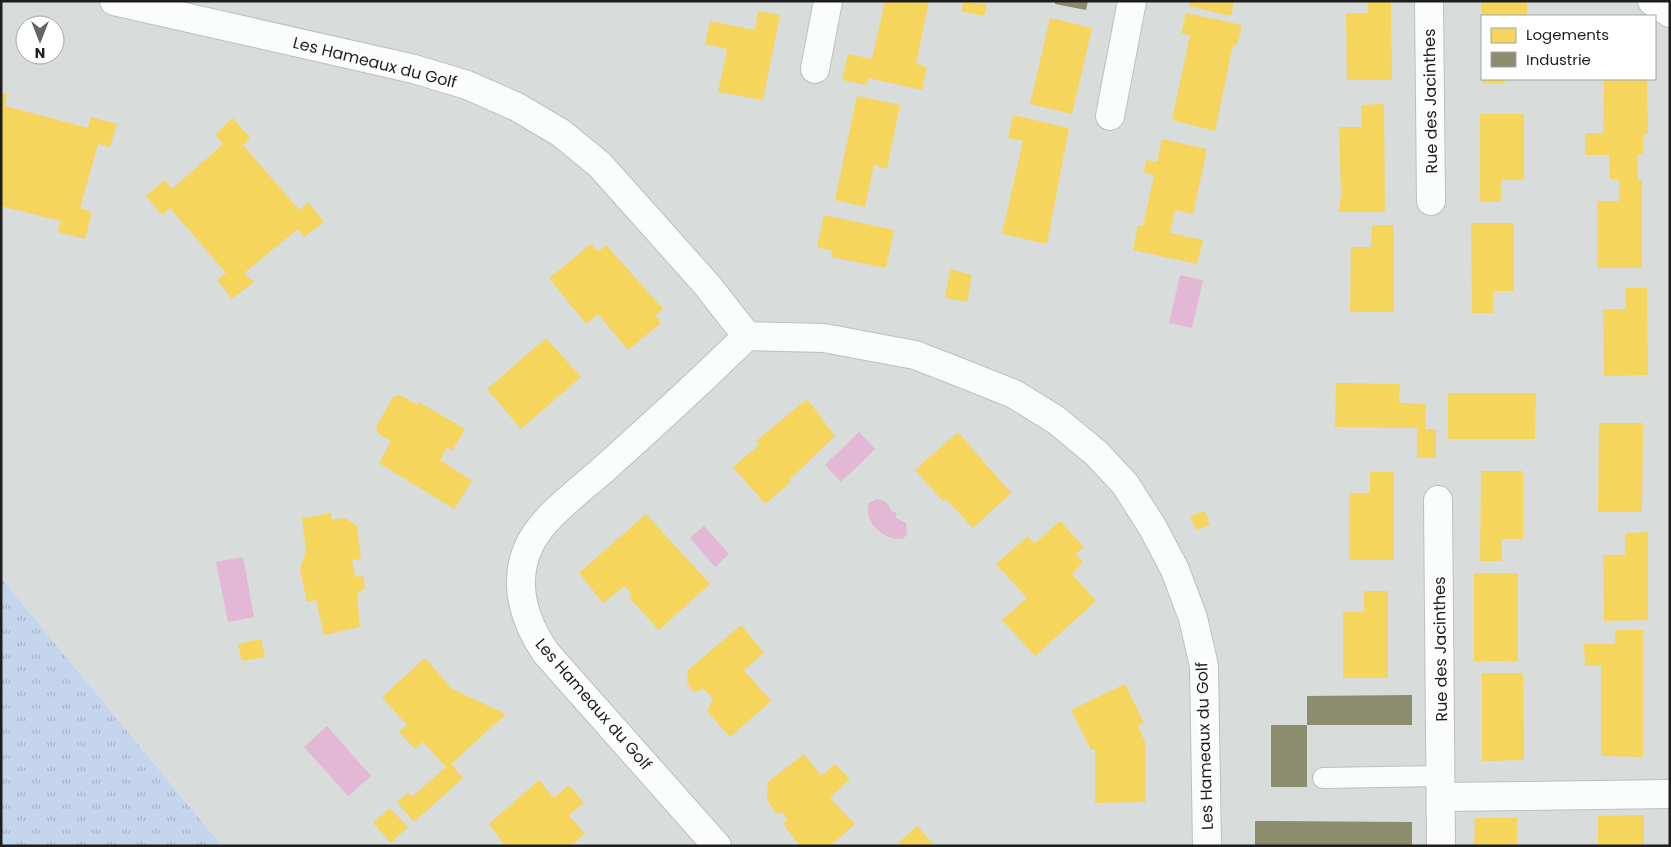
<svg xmlns="http://www.w3.org/2000/svg" width="1671" height="847" font-family="Poppins,sans-serif">
  <style>
    .residential { fill: #d8dcdb; fill-rule: evenodd }
    .grass { fill: url(#grass-tufts) }
    .water { fill: #e2b8d5 }
    .homes { fill: #f6d55c }
    .industry { fill: #8c8c6e }
    .lines { fill: none; stroke-linecap: round; stroke-linejoin: round }
    .service-casing { stroke: #bdc0bf; stroke-width: 22 }
    .minor-casing { stroke: #bdc0bf; stroke-width: 30 }
    .service { stroke: #fbfcfc; stroke-width: 20 }
    .minor { stroke: #fbfcfc; stroke-width: 28 }
    .labels { text-anchor: middle; stroke-width: 5; stroke-linejoin: round; paint-order: stroke }
    .street-label { font-size: 16px; fill: #1e1e1e; stroke: #fff }
  </style>
  <defs>
    <pattern id="grass-tufts" width="24" height="20" patternUnits="userSpaceOnUse" patternTransform="scale(1.25)"><rect width="24" height="20" fill="#c4d5ed"/><path d="M3 7l-1-3M5 7V3M7 7l1-3M15 17l-1-3M17 17v-4M19 17l1-3" fill="none" stroke="#a8b6cb"/></pattern>
  </defs>
  <rect width="100%" height="100%" fill="#e7edec"/>
  <path class="residential" d="M1,1H1670V846H222L1,578ZM1482,16H1655V79H1482ZM25,25H55V55H25Z"/>
  <path class="grass" d="M1,578L222,846H1Z"/>
  <g class="water">
    <path d="M1180,275L1203,280L1192,328L1169,323Z"/>
    <path d="M859,432L875,449L841,482L825,465Z"/>
    <path d="M877,499C885,500 889,503 891,511L896,513V518L906,523L907,533L904,538C885,543 862,521 869,503Z"/>
    <path d="M704,526L729,554L715,567L690,538Z"/>
    <path d="M243,557L254,617L228,622L216,562Z"/>
    <path d="M327,726L371,776L348,796L304,747Z"/>
  </g>
  <g class="homes">
    <path d="M885,1H929L916,64L927,67L922,90L868,78L867,85L842,80L848,54L872,59Z"/>
    <path d="M964,1L987,5L984,16L961,11Z"/>
    <path d="M1190,1H1234L1231,16L1189,6Z"/>
    <path d="M1368,1H1391L1392,80H1347L1346,13H1368Z"/>
    <rect x="1481" y="1" width="46" height="15"/>
    <path d="M758,11L780,15L763,100L718,92L727,49L705,44L710,21L755,30Z"/>
    <path d="M1186,13L1242,25L1237,45H1233L1215,131L1172,120L1190,35L1181,33Z"/>
    <path d="M1050,18L1092,28L1072,114L1030,104Z"/>
    <rect x="1483" y="79" width="22" height="4"/>
    <path d="M1604,79H1647L1648,134H1643V154L1637,155L1638,179H1642V268H1597V201H1619V179H1610L1609,155H1585V133H1603Z"/>
    <path d="M1,93L7,94L5,106L88,128L91,117L117,124L110,147L98,144L80,208L92,212L85,239L58,232L61,221L1,206Z"/>
    <path d="M857,96L900,105L887,169L874,165L865,207L835,200Z"/>
    <path d="M1384,104L1385,212H1339L1341,195L1339,127H1362L1361,105Z"/>
    <path d="M1480,114H1524V180H1501V202H1480Z"/>
    <path d="M1013,115L1069,128L1047,244L1002,234L1023,141L1008,138Z"/>
    <path d="M233,118L250,138L243,145L299,210L308,202L324,222L304,237L298,229L244,273L254,282L232,299L217,280L226,273L170,208L162,215L146,196L165,180L172,189L223,144L215,134Z"/>
    <path d="M1162,139L1207,149L1193,214L1175,210L1170,233L1203,240L1197,264L1133,250L1138,225L1143,226L1154,175L1144,173L1146,160L1157,162Z"/>
    <path d="M824,215L894,230L886,268L831,257L833,251L817,247Z"/>
    <path d="M1471,223H1514V291H1493V313H1472Z"/>
    <path d="M1372,225H1394V312H1350L1351,247H1371Z"/>
    <path d="M591,244L598,252L606,245L663,309L655,316L661,323L628,350L598,314L586,324L549,278Z"/>
    <path d="M950,269L972,275L967,302L945,298Z"/>
    <path d="M1625,288H1647L1648,375L1604,376L1603,309H1626Z"/>
    <path d="M546,338L581,377L521,429L487,389Z"/>
    <path d="M1336,383L1400,384L1399,403L1426,404L1425,429H1436V458H1417V428L1335,427Z"/>
    <path d="M1448,393H1536L1535,439H1448Z"/>
    <path d="M400,395L418,405L419,402L465,429L452,451L447,447L440,460L472,481L454,509L379,463L391,441L379,434L376,427L393,397Z"/>
    <path d="M807,399L835,436L789,480L791,482L765,504L733,467L759,445L756,441Z"/>
    <path d="M1599,423H1643L1642,512H1598Z"/>
    <path d="M958,432L1011,493L973,528L946,499L943,501L915,470Z"/>
    <path d="M1481,471H1523V539H1502V561H1480Z"/>
    <path d="M1370,472H1394V560H1349V493H1370Z"/>
    <path d="M1205,511L1210,525L1196,530L1190,516Z"/>
    <path d="M331,513L332,520L345,518L357,526L361,559L352,560L355,577L363,576L365,588L357,594L360,627L324,635L316,600L307,602L300,569L306,551L302,518Z"/>
    <path d="M646,514L710,584L659,630L629,598L632,595L625,586L603,603L579,573Z"/>
    <path d="M1060,521L1084,547L1076,554L1083,562L1072,574L1096,601L1035,656L1002,620L1027,598L996,564L1028,536L1034,544Z"/>
    <path d="M1648,532V620L1604,621L1603,555H1625V533Z"/>
    <rect x="1474" y="573" width="44" height="88"/>
    <path d="M1364,591H1388V678H1343V612H1364Z"/>
    <path d="M741,625L764,653L744,670L771,701L730,737L707,711L713,699L704,689L693,692L687,683L688,670Z"/>
    <path d="M1615,630H1643V757L1601,756V666H1585L1584,644H1615Z"/>
    <path d="M261,639L265,657L242,661L238,644Z"/>
    <path d="M425,658L452,689L506,714L451,764L463,778L414,822L397,802L408,792L412,797L446,767L423,742L415,749L399,732L407,725L382,697Z"/>
    <path d="M1482,673H1523L1524,760L1482,761Z"/>
    <path d="M1125,684L1144,723L1138,726L1145,742L1146,802L1095,803V749L1091,750L1071,710Z"/>
    <path d="M804,754L821,776L835,764L850,779L830,798L855,824L830,846H800L783,824L787,820L783,812L777,814L767,800L768,782Z"/>
    <path d="M539,780L554,798L569,785L584,803L569,815L585,834L570,846H505L489,824Z"/>
    <path d="M390,808L408,827L391,843L373,823Z"/>
    <path d="M1644,815V846H1598V816Z"/>
    <path d="M1475,818H1517V846H1474Z"/>
    <path d="M917,826L935,846H895Z"/>
  </g>
  <g class="industry">
    <path d="M1055,1H1088L1086,10L1055,4Z"/>
    <path d="M1412,695V725H1307V696Z"/>
    <rect x="1271" y="725" width="36" height="62"/>
    <path d="M1255,821L1412,822V846H1255Z"/>
  </g>
  <g class="lines">
    <defs>
      <path id="service" d="M1323,778L1441,776"/>
      <g id="minor">
        <path d="M114,1L414,69L467,85L517,107L561,133L600,165L707,285L747,336C701,381 653,425 605,468C582,489 542,517 529,546C512,583 524,621 546,653L717,846"/>
        <path d="M1429,1L1431,201"/>
        <path d="M1652,1L1670,13"/>
        <path d="M815,69L828,1"/>
        <path d="M1110,116L1132,1"/>
        <path d="M747,336L824,338L915,355L969,376L1014,394L1056,420L1096,453L1125,484L1153,528L1175,570L1193,618L1204,666L1207,846"/>
        <path d="M1438,500L1441,846"/>
        <path d="M1442,797L1670,794"/>
      </g>
    </defs>
    <use href="#service" class="service-casing"/>
    <use href="#minor" class="minor-casing"/>
    <use href="#service" class="service"/>
    <use href="#minor" class="minor"/>
  </g>
  <g class="labels">
    <g class="street-label">
      <text transform="translate(375 62) rotate(14)" y="6">Les Hameaux du Golf</text>
      <text transform="translate(1430 101) rotate(-91)" y="6">Rue des Jacinthes</text>
      <text transform="translate(1440 649) rotate(-91)" y="6">Rue des Jacinthes</text>
      <text transform="translate(594 704) rotate(49)" y="6">Les Hameaux du Golf</text>
      <text transform="translate(1204 746) rotate(-92)" y="6">Les Hameaux du Golf</text>
    </g>
  </g>
  <rect width="1671" height="847" fill="none" stroke="#1e1e1e" stroke-width="5"/>
  <rect x="1481" y="15" width="175" height="65" fill="#ffffff" stroke="#a5a5a5"/>
  <rect x="1491" y="28" width="25" height="15" fill="#f6d55c" stroke="#a5a5a5"/>
  <text x="1526" y="40" font-size="15" fill="#1e1e1e">Logements</text>
  <rect x="1491" y="52" width="25" height="15" fill="#8c8c6e" stroke="#a5a5a5"/>
  <text x="1526" y="65" font-size="15" fill="#1e1e1e">Industrie</text>
  <g transform="translate(40 40) rotate(180)"><circle r="24" fill="#ffffff" stroke="#a5a5a5"/>
  <path d="M0-4L9 19L0 12L-9 19Z" fill="#646666"/>
  <text y="-8" font-size="14" font-weight="bold" text-anchor="middle" fill="#1e1e1e">N</text>
  </g>
</svg>
